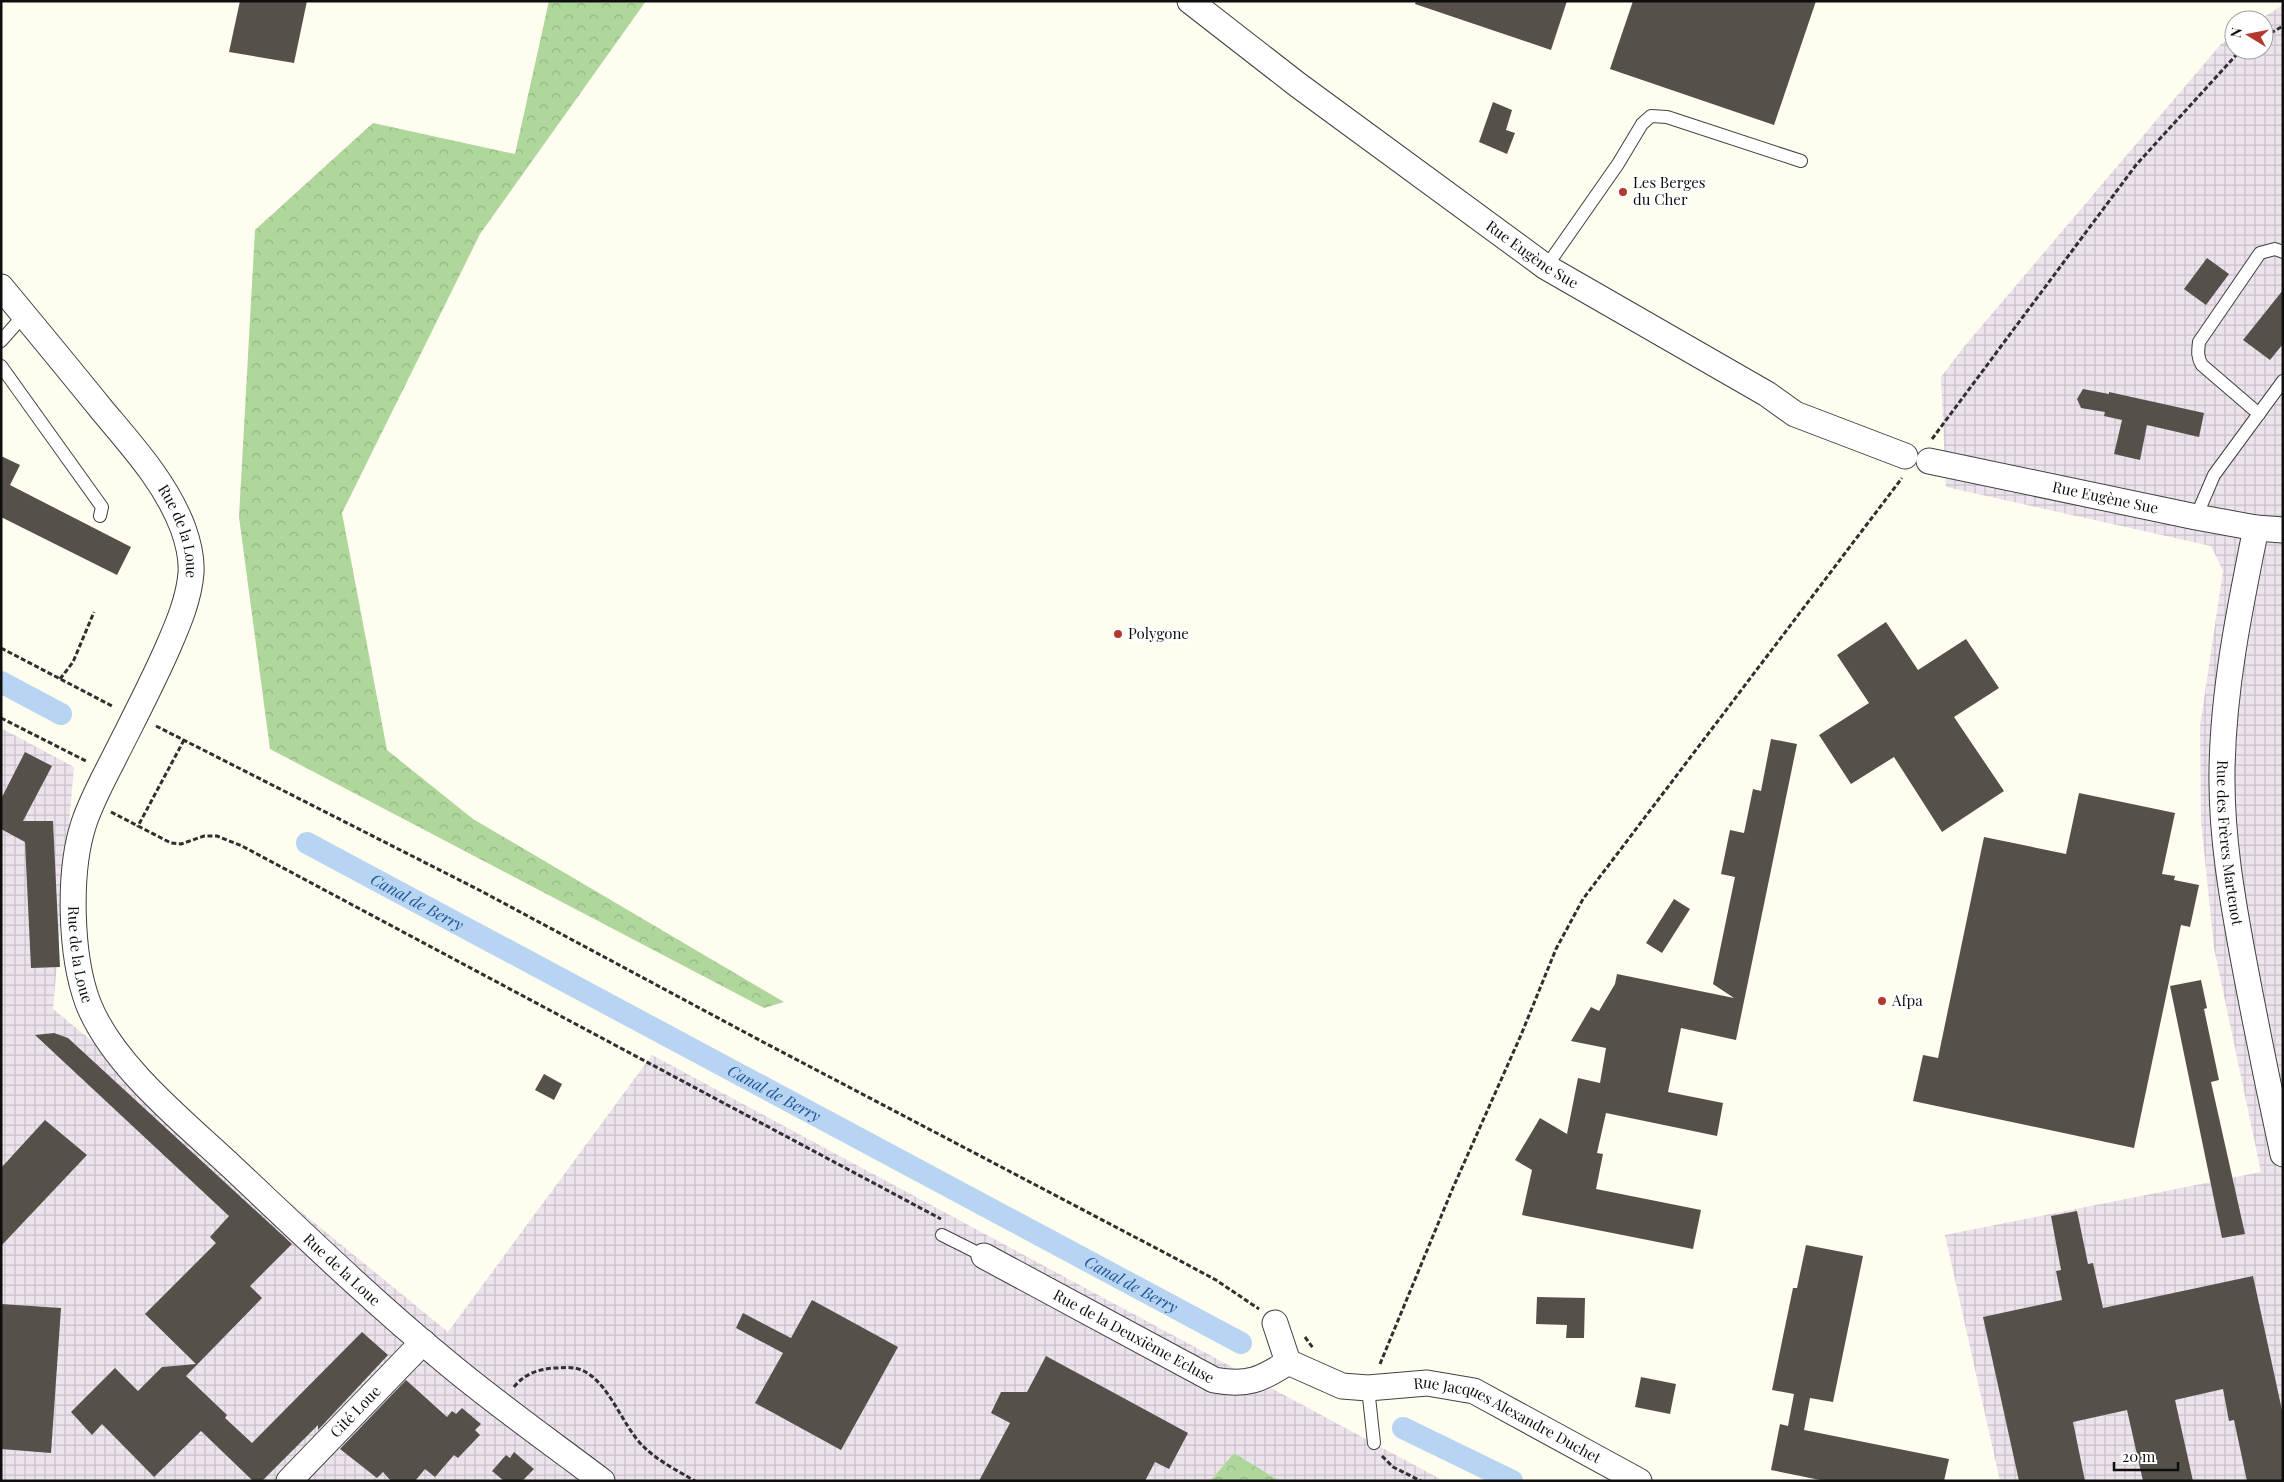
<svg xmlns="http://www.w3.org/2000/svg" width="2284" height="1482" font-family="'Playfair Display',serif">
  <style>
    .industrial { fill: url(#industrial-grid) }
    .forest { fill: url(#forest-crowns) }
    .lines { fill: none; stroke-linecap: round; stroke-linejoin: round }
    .canal { stroke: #b7d5f2; stroke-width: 22 }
    .building { fill: #56504b }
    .lane-casing { stroke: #414141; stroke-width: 14 }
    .street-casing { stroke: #414141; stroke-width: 27 }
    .path { stroke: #303030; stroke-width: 3; stroke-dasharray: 5 2.5; stroke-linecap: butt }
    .lane { stroke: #fff; stroke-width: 12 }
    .street { stroke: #fff; stroke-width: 25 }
    .poi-dot { fill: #b4382f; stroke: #fff; stroke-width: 2 }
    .labels { text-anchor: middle; stroke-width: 5; stroke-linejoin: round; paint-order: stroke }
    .poi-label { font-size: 15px; fill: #0e0e0e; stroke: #fff; text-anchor: start }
    .street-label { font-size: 15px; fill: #0e0e0e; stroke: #fff }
    .water-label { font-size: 16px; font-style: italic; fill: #1f5597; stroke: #fff }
  </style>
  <defs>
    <pattern id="industrial-grid" width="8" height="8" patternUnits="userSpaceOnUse" patternTransform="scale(1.25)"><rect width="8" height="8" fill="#ece3ec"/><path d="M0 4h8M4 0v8" fill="none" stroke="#c9c2c9"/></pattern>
    <pattern id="forest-crowns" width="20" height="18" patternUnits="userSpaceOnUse" patternTransform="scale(1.25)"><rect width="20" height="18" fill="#afd69b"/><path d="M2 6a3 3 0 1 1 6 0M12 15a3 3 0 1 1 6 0" fill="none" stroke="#95b684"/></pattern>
  </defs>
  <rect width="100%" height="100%" fill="#fefdef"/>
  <g class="industrial">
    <path d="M2283,5V1481H2000L1945,1235L2261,1172L2214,948L2201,821L2200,726L2223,571L2211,546L1946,487L1941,377L1963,348L2221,44L2234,36V50H2264V20H2259Z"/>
    <path d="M1,728L74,767L53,1009L448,1332L652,1055L1444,1481H1280L1234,1453L1210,1481H1Z"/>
  </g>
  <g class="forest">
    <path d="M549,1H646L480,234L342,513L387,750L473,819L784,1002L764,1008L270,749L239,517L255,230L373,123L515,154Z"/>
    <path d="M1234,1453L1280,1481H1210Z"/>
  </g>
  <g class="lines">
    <g class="canal">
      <path d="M1,682L61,714"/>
      <path id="s1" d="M307,843L1241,1343"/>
      <path d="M1403,1428L1512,1481"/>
    </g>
  </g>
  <g class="building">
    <path d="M240,1H307L294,63L229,52Z"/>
    <path d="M1416,1H1567L1551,50L1415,4Z"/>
    <path d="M1633,1H1816L1774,125L1610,69Z"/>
    <path d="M1493,102L1512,110L1506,130L1515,133L1507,154L1479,142Z"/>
    <path d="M2207,258L2229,274L2206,305L2184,289Z"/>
    <path d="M2283,290V344L2270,360L2243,340Z"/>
    <path d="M2083,389L2109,394V392L2204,413L2199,437L2147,425L2140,460L2114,454L2122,420L2104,416L2105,412L2081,408L2077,399Z"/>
    <path d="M1,456L20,465L10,485L131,547L117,575L1,517Z"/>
    <path d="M1886,622L1918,670L1966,639L1999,688L1954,717L2004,791L1942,832L1894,757L1851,784L1819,735L1869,703L1837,655Z"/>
    <path d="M1771,739L1797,744L1736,1040L1681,1028L1668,1092L1723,1103L1717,1136L1606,1113L1597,1153L1603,1154L1596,1189L1701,1210L1693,1249L1522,1215L1532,1170L1515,1160L1540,1118L1567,1134L1578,1078L1600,1083L1606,1048L1571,1041L1591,1007L1599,1011L1615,984L1617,974L1734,998L1713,984L1735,877L1721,874L1730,830L1744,833L1753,789L1761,791Z"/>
    <path d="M25,752L52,766L23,821H53L60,967L31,968L25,842L1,829V799Z"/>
    <path d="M2079,793L2175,813L2162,874L2175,876L2174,880L2199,885L2190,927L2181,925L2134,1148L1913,1101L1923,1055L1938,1058L1984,837L2066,854Z"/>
    <path d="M1674,899L1690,909L1662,953L1646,943Z"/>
    <path d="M2201,980L2207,1008L2204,1009L2219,1080L2211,1082L2245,1234L2222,1238L2170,986Z"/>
    <path d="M54,1033L68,1038L292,1244L250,1286L262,1298L186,1376L227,1415L225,1418L252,1443L362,1332L388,1355L318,1430V1425L262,1481H253L201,1431L154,1477L102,1424L92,1435L71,1412L115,1368L138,1391L162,1367L196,1364L145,1314L216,1243L210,1237L229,1216L35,1035Z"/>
    <path d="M544,1074L562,1084L554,1100L535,1090Z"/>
    <path d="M45,1120L87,1155L1,1246V1168Z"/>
    <path d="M2077,1211L2088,1264L2093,1263L2103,1308L2253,1276L2283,1415V1481H2247L2234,1420L2229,1421L2223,1389L2175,1400L2193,1481H2143L2127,1410L2073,1422L2085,1481H2019L1983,1317L2062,1300L2056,1271L2061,1270L2051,1216Z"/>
    <path d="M1806,1245L1863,1256L1833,1402L1810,1398L1804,1430L1949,1459L1944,1481H1825L1771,1470L1780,1424L1788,1426L1794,1394L1772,1390L1793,1288H1797Z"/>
    <path d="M1537,1297L1585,1298L1584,1338H1566L1567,1325L1536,1324Z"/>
    <path d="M812,1300L898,1347L841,1450L755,1403L783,1353L736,1328L743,1313L791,1338Z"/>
    <path d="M1,1304L61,1308L51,1453L1,1449Z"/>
    <path d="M1046,1356L1188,1433L1169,1469L1155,1462L1145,1481H979L1010,1423L991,1413L1001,1392H1027Z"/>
    <path d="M1641,1377L1676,1384L1670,1414L1635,1407Z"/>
    <path d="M406,1380L447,1417L452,1411L456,1414L462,1408L481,1424L475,1430L480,1435L458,1458L454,1455L435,1477L425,1469L415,1481H391L383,1472L377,1478L340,1449Z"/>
    <path d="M514,1452L534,1469L522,1481H504L492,1471L506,1455L510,1458Z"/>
  </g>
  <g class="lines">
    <defs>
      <g id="lane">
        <path d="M1546,267L1618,164L1642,124L1651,116L1667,117L1801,161"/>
        <path d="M1,341L24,315"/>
        <path d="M1,366L102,507L100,516"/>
        <path d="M2259,414L2202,365C2197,357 2198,351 2199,342L2260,253L2275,249L2283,252"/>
        <path d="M2196,517L2214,475L2283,381"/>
        <path d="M942,1235L984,1256"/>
        <path d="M1368,1388L1374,1443"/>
      </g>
      <g id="street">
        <path id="s2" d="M1190,1L1298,85L1546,267L1767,394L1795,414L1905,456"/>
        <path id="s3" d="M1,287C35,328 69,369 102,410C133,447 166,483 183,528C188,542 192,558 191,573C189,598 179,622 169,645C153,682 134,718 116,754C105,776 92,799 84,823C68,871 70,955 88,1003C112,1065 184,1122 232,1167C302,1233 371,1300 445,1361C495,1403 549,1441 602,1481"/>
        <path id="s4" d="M1929,461L2196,517L2256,528L2283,530"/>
        <path id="s5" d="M2256,528C2240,607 2223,689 2222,771C2221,835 2232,898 2244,962C2256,1026 2269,1090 2283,1154"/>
        <path id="s6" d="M984,1256L1214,1380C1247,1386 1261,1380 1288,1362"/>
        <path id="s7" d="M1275,1323L1288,1362L1342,1386L1368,1388L1427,1383L1474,1391L1639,1481"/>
        <path id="s8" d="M289,1481L423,1342"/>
      </g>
    </defs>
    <use href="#lane" class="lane-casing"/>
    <use href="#street" class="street-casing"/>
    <g class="path">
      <path d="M2264,37L2283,26"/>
      <path d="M1932,439L2136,165L2238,53L2243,50"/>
      <path d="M1,648L114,707"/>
      <path d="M60,679L73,662L94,612"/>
      <path d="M1,718L86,761"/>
      <path d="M156,726L481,891L763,1042L1171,1256L1216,1280L1259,1309"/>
      <path d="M184,740L138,826L171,843L181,844L204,836H217L242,846L941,1219"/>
      <path d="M111,812L138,826"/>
      <path d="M1305,1337L1313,1348"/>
      <path d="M1380,1364L1452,1190L1521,1035L1556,949L1583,899L1902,478"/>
      <path d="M514,1387C524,1374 539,1369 554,1368C561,1368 568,1367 574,1368C607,1373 621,1426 644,1447C658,1461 678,1471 695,1481"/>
      <path d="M1382,1456L1393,1467L1421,1481"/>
    </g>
    <use href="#lane" class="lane"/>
    <use href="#street" class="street"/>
  </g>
  <g class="poi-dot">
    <circle cx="1623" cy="192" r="5"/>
    <circle cx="1118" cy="634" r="5"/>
    <circle cx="1882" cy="1001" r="5"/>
  </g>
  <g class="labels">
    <g class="poi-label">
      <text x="1633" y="188">Les Berges<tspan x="1633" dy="17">du Cher</tspan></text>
      <text x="1128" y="639">Polygone</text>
      <text x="1892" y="1006">Afpa</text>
    </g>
    <g class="street-label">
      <text dy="5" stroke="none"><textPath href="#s2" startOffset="426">Rue Eugène Sue</textPath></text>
      <text dy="5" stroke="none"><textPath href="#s4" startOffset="180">Rue Eugène Sue</textPath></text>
      <text dy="5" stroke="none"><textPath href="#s3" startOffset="305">Rue de la Loue</textPath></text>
      <text dy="5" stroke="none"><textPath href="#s5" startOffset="318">Rue des Frères Martenot</textPath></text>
      <text dy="5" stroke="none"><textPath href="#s3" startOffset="755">Rue de la Loue</textPath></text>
      <text dy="5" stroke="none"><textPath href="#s3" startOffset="1175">Rue de la Loue</textPath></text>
      <text dy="5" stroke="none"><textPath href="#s6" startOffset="170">Rue de la Deuxième Ecluse</textPath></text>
      <text dy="5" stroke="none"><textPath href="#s8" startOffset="96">Cité Loue</textPath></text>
      <text dy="5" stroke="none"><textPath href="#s7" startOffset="274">Rue Jacques Alexandre Duchet</textPath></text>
    </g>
    <g class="water-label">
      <text dy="6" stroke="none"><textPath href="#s1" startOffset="125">Canal de Berry</textPath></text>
      <text dy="6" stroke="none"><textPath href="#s1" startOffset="530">Canal de Berry</textPath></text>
      <text dy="6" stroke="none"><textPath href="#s1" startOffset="935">Canal de Berry</textPath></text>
    </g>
  </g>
  <rect width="2284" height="1482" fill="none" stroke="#0e0e0e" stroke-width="5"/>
  <g transform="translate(2249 35) rotate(280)"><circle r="24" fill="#ffffff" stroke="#9f9f9f"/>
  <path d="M0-4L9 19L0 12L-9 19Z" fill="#b4382f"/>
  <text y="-8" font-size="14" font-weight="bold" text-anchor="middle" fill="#0e0e0e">N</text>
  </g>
  <path d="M2114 1462v8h64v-8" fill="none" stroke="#0e0e0e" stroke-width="2.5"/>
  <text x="2122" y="1462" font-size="15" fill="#0e0e0e" stroke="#ffffff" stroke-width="4" paint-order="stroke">20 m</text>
</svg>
